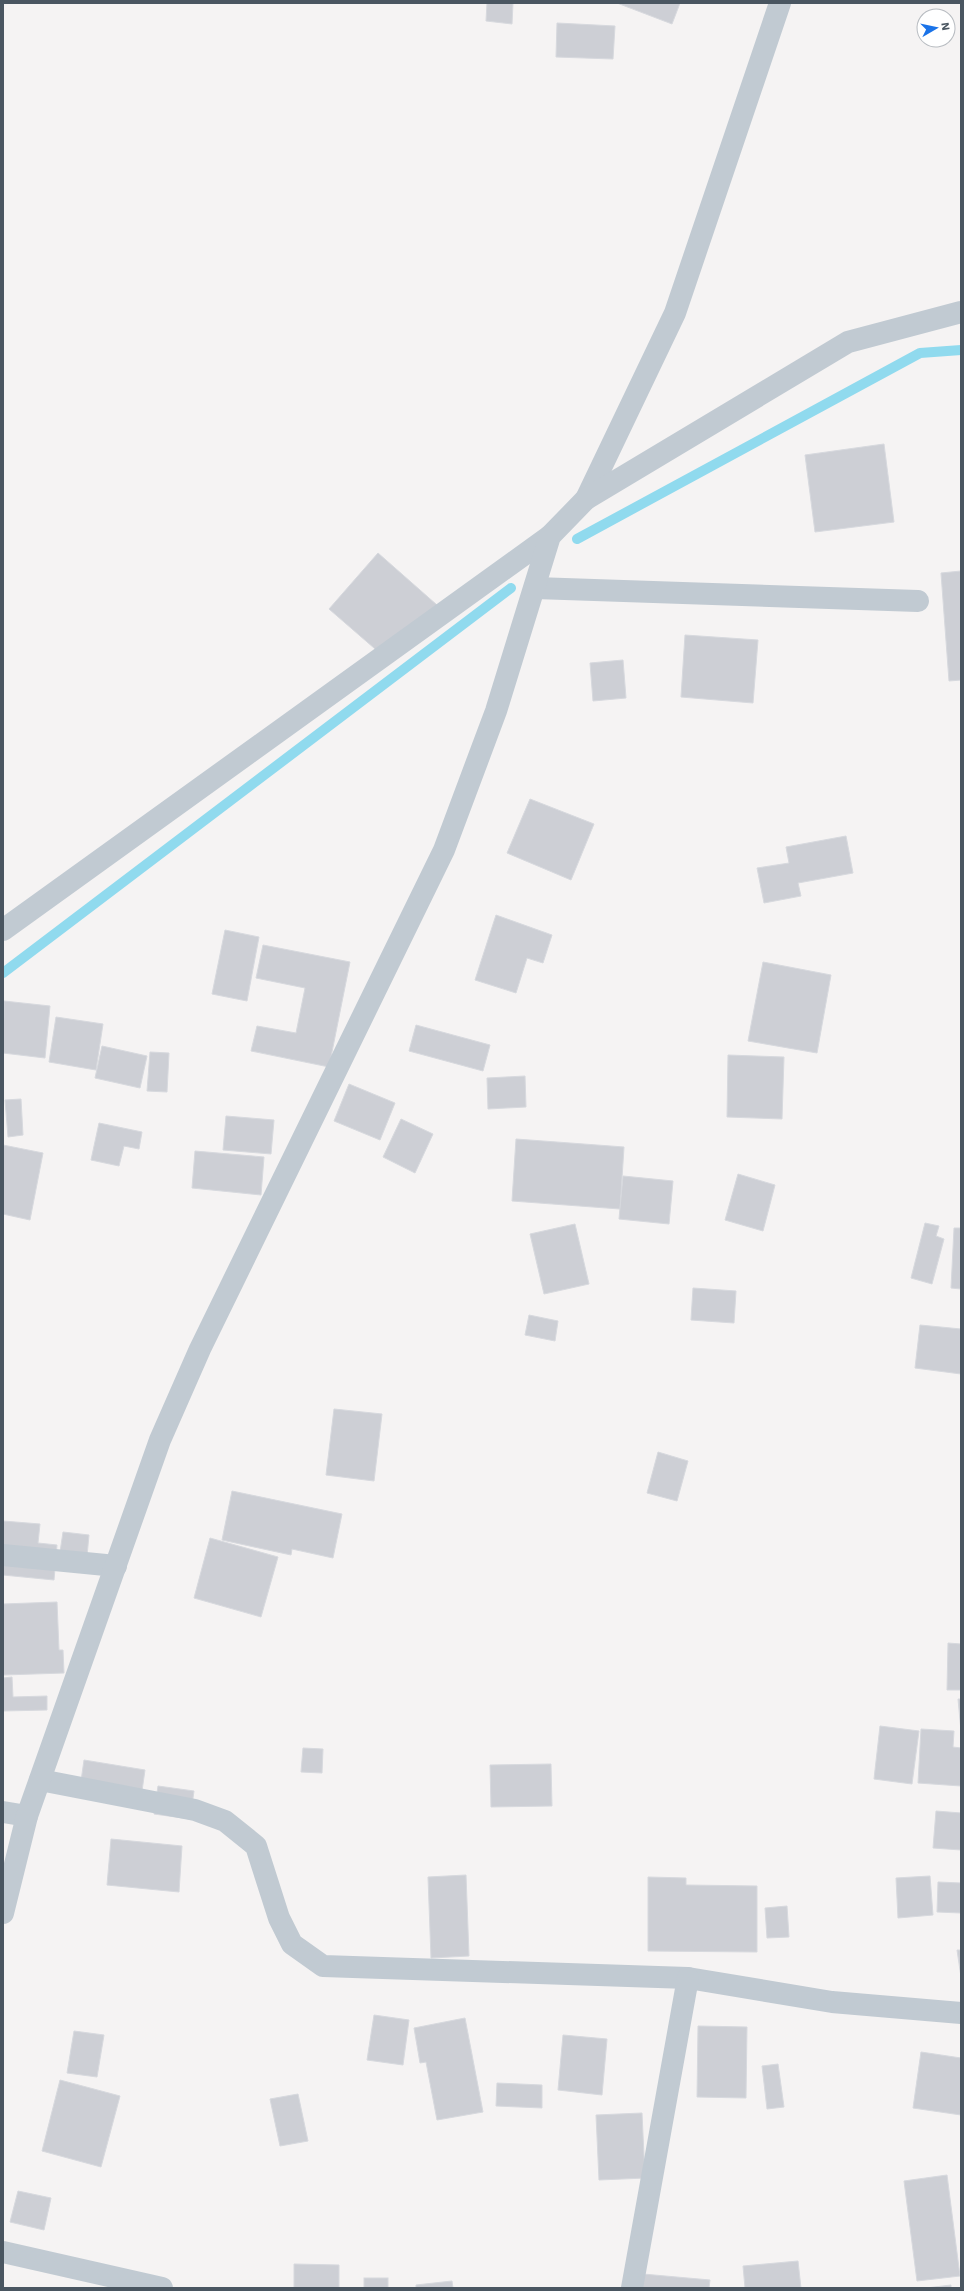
<svg xmlns="http://www.w3.org/2000/svg" width="964" height="2291" font-family="'Work Sans',sans-serif">
  <style>
    .lines { fill: none; stroke-linecap: round; stroke-linejoin: round }
    .stream { stroke: #90daee; stroke-width: 10 }
    .building { fill: #cdcfd5; stroke: #d7d9de }
    .minor { stroke: #c1cad2; stroke-width: 22 }
  </style>
  <rect width="100%" height="100%" fill="#f5f3f3"/>
  <g class="lines">
    <g class="stream">
      <path d="M577,539L920,353L961,350"/>
      <path d="M3,973L511,588"/>
    </g>
  </g>
  <g class="building">
    <path d="M487,3H513L512,24L486,21Z"/>
    <path d="M617,3H680L672,24Z"/>
    <path d="M557,23L615,26L613,59L556,57Z"/>
    <path d="M884,444L894,522L815,532L805,455Z"/>
    <path d="M378,553L437,605L389,661L329,609Z"/>
    <path d="M961,571V680L949,681L941,573Z"/>
    <path d="M685,635L758,640L753,703L681,697Z"/>
    <path d="M623,660L626,698L593,701L590,663Z"/>
    <path d="M530,799L594,824L571,880L507,853Z"/>
    <path d="M846,836L853,873L798,883L801,896L764,903L757,868L789,863L786,847Z"/>
    <path d="M496,915L552,935L543,963L527,958L516,993L475,980Z"/>
    <path d="M225,930L259,937L247,1001L212,994Z"/>
    <path d="M263,945L350,962L329,1067L251,1051L257,1026L296,1033L305,988L256,978Z"/>
    <path d="M763,962L831,975L817,1053L748,1041Z"/>
    <path d="M4,1001L50,1006L45,1058L3,1053Z"/>
    <path d="M56,1017L103,1024L96,1070L49,1062Z"/>
    <path d="M416,1025L490,1045L483,1071L409,1051Z"/>
    <path d="M102,1046L147,1056L140,1088L95,1078Z"/>
    <path d="M150,1052L169,1053L167,1092L147,1091Z"/>
    <path d="M728,1055L784,1057L782,1119L727,1117Z"/>
    <path d="M525,1076L526,1107L488,1109L487,1078Z"/>
    <path d="M349,1084L395,1103L380,1140L334,1121Z"/>
    <path d="M21,1099L23,1135L8,1137L5,1100Z"/>
    <path d="M226,1116L274,1120L271,1154L223,1150Z"/>
    <path d="M401,1119L433,1134L415,1173L383,1157Z"/>
    <path d="M99,1123L142,1132L139,1149L124,1146L119,1166L91,1160Z"/>
    <path d="M516,1139L624,1147L620,1209L512,1201Z"/>
    <path d="M3,1145L43,1153L30,1220L3,1214Z"/>
    <path d="M195,1151L264,1157L261,1195L192,1188Z"/>
    <path d="M738,1174L775,1185L763,1231L725,1220Z"/>
    <path d="M623,1176L673,1181L669,1224L619,1219Z"/>
    <path d="M925,1223L939,1226L936,1236L944,1239L932,1284L911,1278Z"/>
    <path d="M575,1224L589,1284L544,1294L530,1234Z"/>
    <path d="M954,1228H961V1289L951,1288Z"/>
    <path d="M693,1288L736,1291L734,1323L691,1320Z"/>
    <path d="M529,1315L558,1321L555,1341L525,1335Z"/>
    <path d="M920,1325L961,1329V1374L915,1368Z"/>
    <path d="M334,1409L382,1414L374,1481L326,1475Z"/>
    <path d="M658,1452L688,1461L677,1501L647,1493Z"/>
    <path d="M232,1491L342,1514L333,1558L292,1549L291,1555L222,1540Z"/>
    <path d="M3,1521L40,1524L38,1543L57,1545L54,1580L3,1575Z"/>
    <path d="M63,1532L89,1535L87,1556L60,1552Z"/>
    <path d="M210,1538L278,1557L261,1617L194,1598Z"/>
    <path d="M57,1602L59,1650H63L64,1673L3,1675V1604Z"/>
    <path d="M948,1643L961,1644V1690H947Z"/>
    <path d="M12,1677L13,1697L47,1696V1710L3,1711V1678Z"/>
    <path d="M958,1699H961V1731Z"/>
    <path d="M880,1726L919,1731L912,1784L874,1779Z"/>
    <path d="M921,1729L954,1731L953,1747L961,1748V1786L918,1783Z"/>
    <path d="M303,1748L323,1749L322,1773L301,1772Z"/>
    <path d="M84,1760L145,1770L140,1805L79,1795Z"/>
    <path d="M551,1764L552,1806L491,1807L490,1765Z"/>
    <path d="M158,1786L194,1791L190,1819L154,1814Z"/>
    <path d="M936,1811L961,1813V1850L933,1848Z"/>
    <path d="M111,1839L182,1846L179,1892L107,1885Z"/>
    <path d="M466,1875L469,1956L431,1958L428,1877Z"/>
    <path d="M930,1876L933,1915L898,1918L896,1878Z"/>
    <path d="M648,1877L686,1878V1885L757,1886V1952L648,1951Z"/>
    <path d="M938,1882L961,1883V1913L937,1912Z"/>
    <path d="M787,1906L789,1937L767,1938L765,1908Z"/>
    <path d="M957,1950H961V1977Z"/>
    <path d="M374,2015L409,2020L403,2065L367,2060Z"/>
    <path d="M465,2018L483,2112L437,2120L426,2062L420,2063L414,2028Z"/>
    <path d="M698,2026L747,2027L746,2098L697,2097Z"/>
    <path d="M74,2031L104,2035L97,2077L67,2073Z"/>
    <path d="M563,2035L607,2039L602,2095L558,2090Z"/>
    <path d="M921,2052L961,2058V2115L913,2108Z"/>
    <path d="M778,2064L784,2107L767,2109L762,2066Z"/>
    <path d="M60,2080L120,2096L101,2167L42,2151Z"/>
    <path d="M497,2083L542,2085V2108L496,2106Z"/>
    <path d="M298,2094L308,2141L280,2146L270,2099Z"/>
    <path d="M642,2113L645,2178L599,2180L596,2115Z"/>
    <path d="M947,2175L960,2276L917,2281L904,2181Z"/>
    <path d="M18,2191L51,2198L44,2230L10,2222Z"/>
    <path d="M798,2261L801,2288H745L743,2266Z"/>
    <path d="M294,2264L339,2265V2288H294Z"/>
    <path d="M643,2274L710,2280L709,2288H641Z"/>
    <rect x="364" y="2278" width="24" height="10"/>
    <path d="M452,2281L453,2288H416V2285Z"/>
    <path d="M951,2285V2288H926Z"/>
  </g>
  <g class="lines">
    <g class="minor">
      <path d="M586,499L675,313L780,3"/>
      <path d="M535,588L918,601"/>
      <path d="M3,930L550,536"/>
      <path d="M3,1555L116,1566"/>
      <path d="M40,1780L195,1810L225,1821L256,1846L279,1918L292,1944L323,1966L688,1978L832,2002L961,2013"/>
      <path d="M3,1812L27,1816"/>
      <path d="M3,1913L27,1816L160,1440L200,1349L444,850L496,711L550,536L586,499L848,342L961,312"/>
      <path d="M3,2252L162,2288"/>
      <path d="M632,2288L688,1978"/>
    </g>
  </g>
  <rect width="964" height="2291" fill="none" stroke="#4a5661" stroke-width="8"/>
  <g transform="translate(936 28) rotate(81)"><circle r="19" fill="#ffffff" stroke="#b7bbc0"/>
  <path d="M0-3L7 15L0 10L-7 15Z" fill="#1a73e8"/>
  <text y="-6" font-size="11" font-weight="bold" text-anchor="middle" fill="#4a5661">N</text>
  </g>
</svg>
